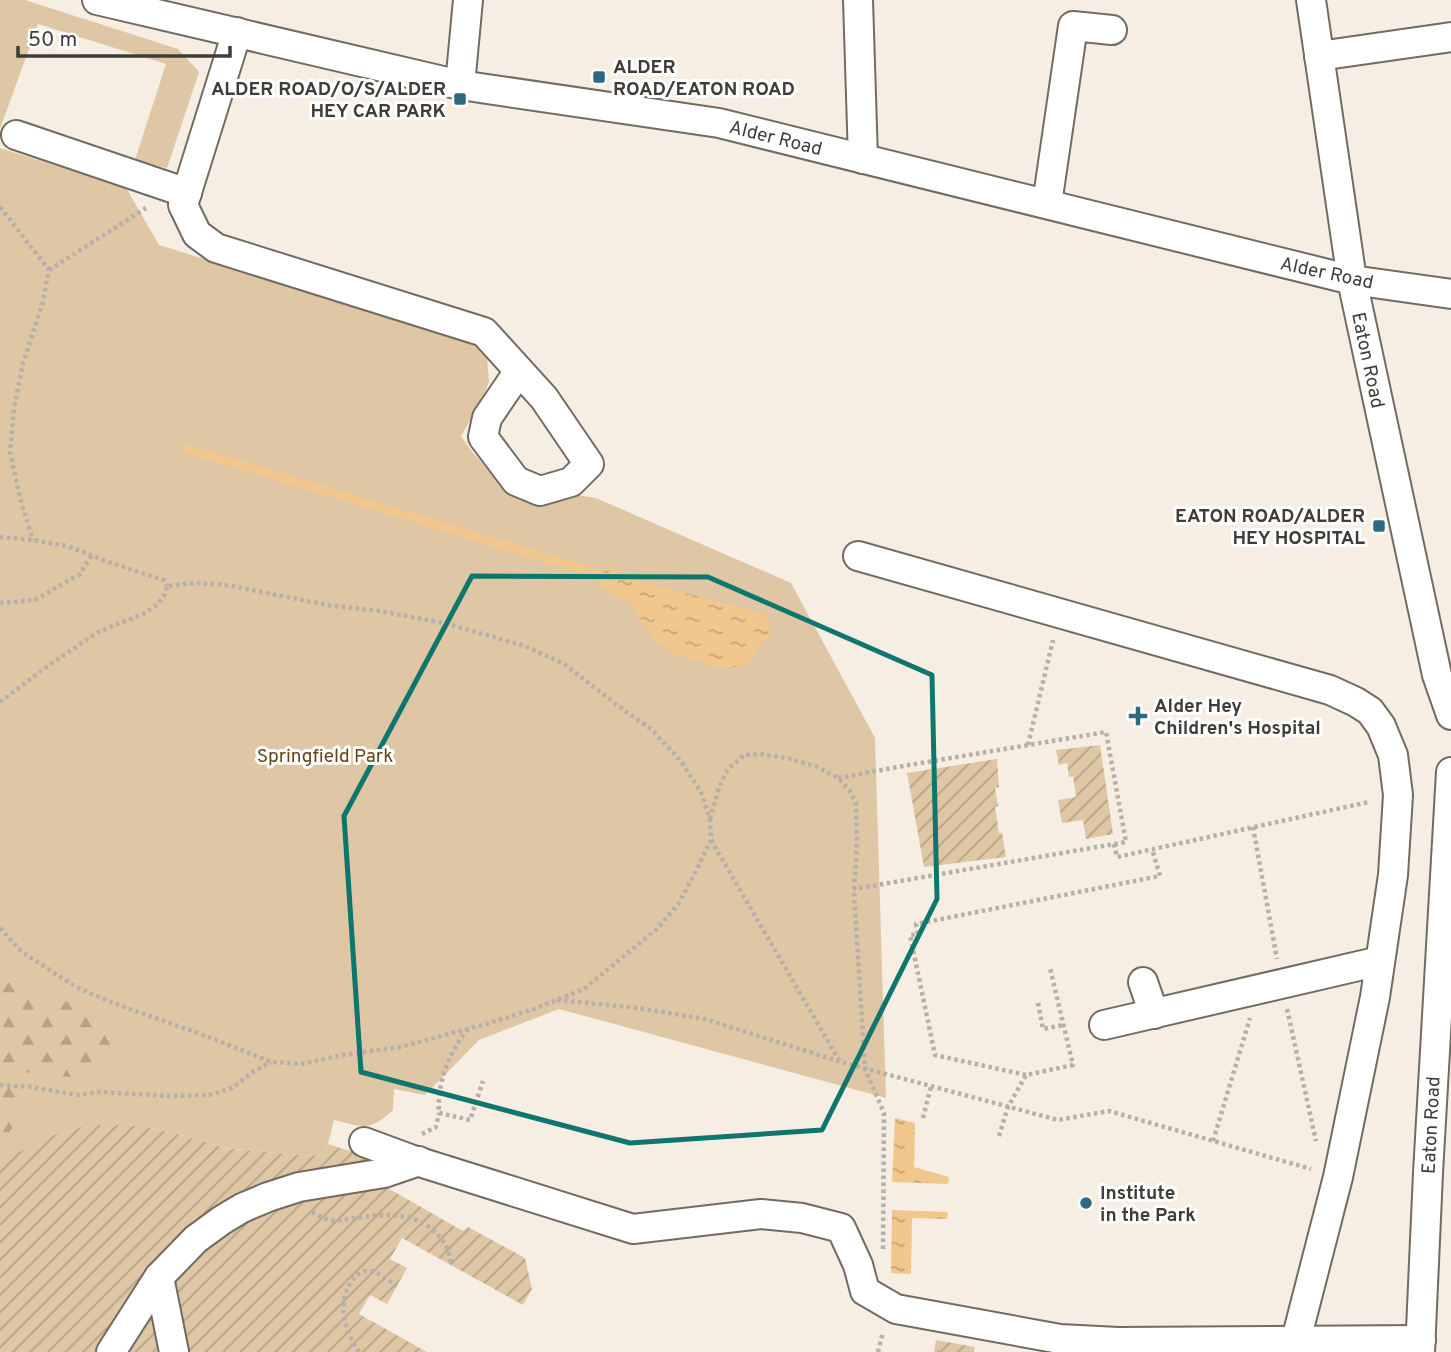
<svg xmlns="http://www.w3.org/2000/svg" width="1451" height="1352" font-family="Overpass,sans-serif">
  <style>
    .green { fill: #dfc6a4 }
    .forest { fill: url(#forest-firs) }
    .garden { fill: url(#garden-furrows) }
    .water { fill: url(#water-ripples) }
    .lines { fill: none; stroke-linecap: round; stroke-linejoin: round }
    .stream { stroke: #f1c78d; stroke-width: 9 }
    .minor-casing { stroke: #726b61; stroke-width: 32 }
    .path { stroke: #b7b0a8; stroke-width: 4.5; stroke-dasharray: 3.5 3.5; stroke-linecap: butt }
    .minor { stroke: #fff; stroke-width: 28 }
    .marked { fill: none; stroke: #0f766e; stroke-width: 5; stroke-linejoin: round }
    .poi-dot { fill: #2d6a80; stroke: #fff; stroke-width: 2.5 }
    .labels { text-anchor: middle; stroke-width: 6; stroke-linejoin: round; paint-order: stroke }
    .poi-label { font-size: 19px; font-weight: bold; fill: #403c38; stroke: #fff; text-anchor: start }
    .street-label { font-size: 19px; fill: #403c38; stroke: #fff }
    .park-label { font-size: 19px; fill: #624519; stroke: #fff }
  </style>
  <defs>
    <pattern id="forest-firs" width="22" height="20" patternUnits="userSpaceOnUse" patternTransform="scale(1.75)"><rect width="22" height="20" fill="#dfc6a4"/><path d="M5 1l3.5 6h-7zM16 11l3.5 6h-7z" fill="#b6a287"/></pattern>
    <pattern id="garden-furrows" width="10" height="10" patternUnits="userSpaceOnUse" patternTransform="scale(1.75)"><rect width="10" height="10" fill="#dfc6a4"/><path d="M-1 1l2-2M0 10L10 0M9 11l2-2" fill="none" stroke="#b6a287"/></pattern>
    <pattern id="water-ripples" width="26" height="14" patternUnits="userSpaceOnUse" patternTransform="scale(1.75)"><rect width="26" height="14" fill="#f1c78d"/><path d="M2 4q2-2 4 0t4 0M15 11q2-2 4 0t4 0" fill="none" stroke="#c5a374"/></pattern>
  </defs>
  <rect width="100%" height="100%" fill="#f6eee3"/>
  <g class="green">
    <path d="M0,0H25L178,49L199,72L167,168L135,160L166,64L38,24L0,129Z"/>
    <path d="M0,148L126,188L159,245L470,340L487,357L489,382L481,402L461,436L473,453L501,482L596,498L791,583L875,738L886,1098L559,1009L479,1040L425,1095L394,1089L393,1110C370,1132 363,1127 334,1120L325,1156L287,1154L225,1148L178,1134L140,1126L121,1125L66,1131L38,1142L0,1165Z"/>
  </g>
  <path class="forest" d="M0,979L88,1009L99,1024L114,1052L98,1080L24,1072L15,1100L17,1120L5,1139H0Z"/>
  <g class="garden">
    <path d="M1100,745L1113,834L1086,839L1083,820L1062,823L1058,800L1076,797L1073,776L1069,777L1067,763L1059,765L1056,750Z"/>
    <path d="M997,759L999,787L995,788L998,806L995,807L999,833H1002L1006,857L924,867L907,773Z"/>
    <path d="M121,1125L140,1126L178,1134L225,1148L287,1154L325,1156L328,1144L381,1161L384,1186L463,1231L468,1227L525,1258L532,1289L523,1305L402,1238L390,1259L407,1268L387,1304L370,1295L359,1314L427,1352H0V1165C24,1148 52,1132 82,1127C95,1125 108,1125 121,1125Z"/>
    <path d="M936,1340L975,1347L974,1352H934Z"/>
  </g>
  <g class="water">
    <path d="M610,569L641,581L767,615L771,632L745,667H718L676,655L653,638L631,603L613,595L600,587L599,574Z"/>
    <path d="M895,1118L915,1123L914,1167L949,1177L948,1184L892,1182Z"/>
    <path d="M892,1210L948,1212L947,1219L912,1218L911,1274L891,1273Z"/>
  </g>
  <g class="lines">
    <path class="stream" d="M188,449L599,574"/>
    <defs>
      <g id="minor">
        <path d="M97,0L460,85L719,123L1352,280L1451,294"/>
        <path d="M858,0L863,159"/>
        <path d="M1311,0L1352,280L1437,675L1451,715"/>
        <path d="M237,32L183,205L197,234L216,248L484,332L544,398L589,464L571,482L540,491L516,481L483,437L487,418L519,371"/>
        <path d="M1319,56L1451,37"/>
        <path d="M460,85L468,0"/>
        <path d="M16,135L187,193"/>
        <path d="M1047,204L1073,26L1112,30"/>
        <path d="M858,556L1330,690L1356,702L1370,711L1381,726L1393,755L1398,795L1393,875L1375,997L1338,1177L1296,1340"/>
        <path d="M1143,982L1154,1014"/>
        <path d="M1104,1025L1380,961"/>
        <path d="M364,1142L410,1159L633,1229L761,1214L802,1218L841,1228L858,1265L865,1291L896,1309L1060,1339L1118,1342L1421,1340"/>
        <path d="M159,1277L174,1352"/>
        <path d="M111,1352L159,1277L196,1239L222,1220L242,1208L268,1197L299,1187L384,1173L419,1161"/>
        <path d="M1420,1352L1428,1173L1451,772"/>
      </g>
    </defs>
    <use href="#minor" class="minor-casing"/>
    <g class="path">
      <path d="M0,207L49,270L43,302L23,363L14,409L10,452L20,498L33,540"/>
      <path d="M49,270L146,208"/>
      <path d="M0,537L33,540L67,546L111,563L164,580L167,586"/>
      <path d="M0,603L35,600L80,574L92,555"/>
      <path d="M0,702L45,668L98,632L143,614L157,605L164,596L167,586"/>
      <path d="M1028,745L1053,640"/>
      <path d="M838,778L909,765L1106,732L1126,842L854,889"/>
      <path d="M710,819L719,787L728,769L744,755L760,754L786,758L815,766L838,778L850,791L856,803L857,842L854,892L865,1069L884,1113L883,1251"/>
      <path d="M1253,827L1277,959"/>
      <path d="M711,840L840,1062"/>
      <path d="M1114,844L1117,857L1369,802"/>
      <path d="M0,928L22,952L76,987L113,1003L206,1036L271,1062L301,1064L343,1055L400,1047L486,1024L534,1009L584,989L658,928L679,903L696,871L711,840L710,820L701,792L680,760L652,730L625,711L564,664L525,646L444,623L380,611L333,606L226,585L195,583L167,586"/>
      <path d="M557,1000L638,1008L705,1019L841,1062L1058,1120L1109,1111L1311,1169"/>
      <path d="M1038,1003L1043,1029L1063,1025"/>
      <path d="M1287,1009L1316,1141"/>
      <path d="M468,1029C449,1052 437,1083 439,1113L470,1120L483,1081"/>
      <path d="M1026,1075L935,1055L910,935L918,934L916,924L1160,876L1152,849"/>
      <path d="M0,1085L31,1087L78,1095L100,1092L169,1096L209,1095L232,1088L253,1072L271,1062"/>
      <path d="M923,1118L931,1086"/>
      <path d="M422,1134L436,1127L439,1113"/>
      <path d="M999,1136L1008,1107L1026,1075L1073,1065L1050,968"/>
      <path d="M1213,1141L1250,1018"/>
      <path d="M312,1212L325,1219L335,1221C367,1217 403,1207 430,1228C443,1238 449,1248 451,1265"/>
      <path d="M937,1351L939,1352"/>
      <path d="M359,1352C345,1331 337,1306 350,1284C353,1278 360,1271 367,1271C377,1270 389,1281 397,1286"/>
      <path d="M878,1352L883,1332"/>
    </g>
    <use href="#minor" class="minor"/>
  </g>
  <path class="marked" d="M472,576L708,577L932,675L937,899L822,1130L630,1143L361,1072L344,816Z"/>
  <g class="poi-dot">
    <rect x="592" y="70" width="14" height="14" rx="3.5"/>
    <rect x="453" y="92" width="14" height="14" rx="3.5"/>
    <rect x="1372" y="519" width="14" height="14" rx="3.5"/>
    <path d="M1134.5 705.5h7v7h7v7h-7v7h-7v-7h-7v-7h7z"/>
    <circle cx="1086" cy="1203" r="7"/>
  </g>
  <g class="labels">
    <g class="poi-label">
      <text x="613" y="73">ALDER<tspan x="613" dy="22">ROAD/EATON ROAD</tspan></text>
      <text x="446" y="95" text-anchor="end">ALDER ROAD/O/S/ALDER<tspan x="446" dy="22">HEY CAR PARK</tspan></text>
      <text x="1365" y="522" text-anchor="end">EATON ROAD/ALDER<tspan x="1365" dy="22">HEY HOSPITAL</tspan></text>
      <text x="1154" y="712">Alder Hey<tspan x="1154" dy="22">Children's Hospital</tspan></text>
      <text x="1100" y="1199">Institute<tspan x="1100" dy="22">in the Park</tspan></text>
    </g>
    <g class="street-label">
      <text transform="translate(776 137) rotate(14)" y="7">Alder Road</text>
      <text transform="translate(1327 272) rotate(12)" y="7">Alder Road</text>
      <text transform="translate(1369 360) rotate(78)" y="7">Eaton Road</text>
      <text transform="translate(1430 1125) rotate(-87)" y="7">Eaton Road</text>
    </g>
    <g class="park-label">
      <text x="325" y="762">Springfield Park</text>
    </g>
  </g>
  <path d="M18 46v10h212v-10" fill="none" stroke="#403c38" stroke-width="3.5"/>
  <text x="28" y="46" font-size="21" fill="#403c38" stroke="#ffffff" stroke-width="5" paint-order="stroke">50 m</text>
</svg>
